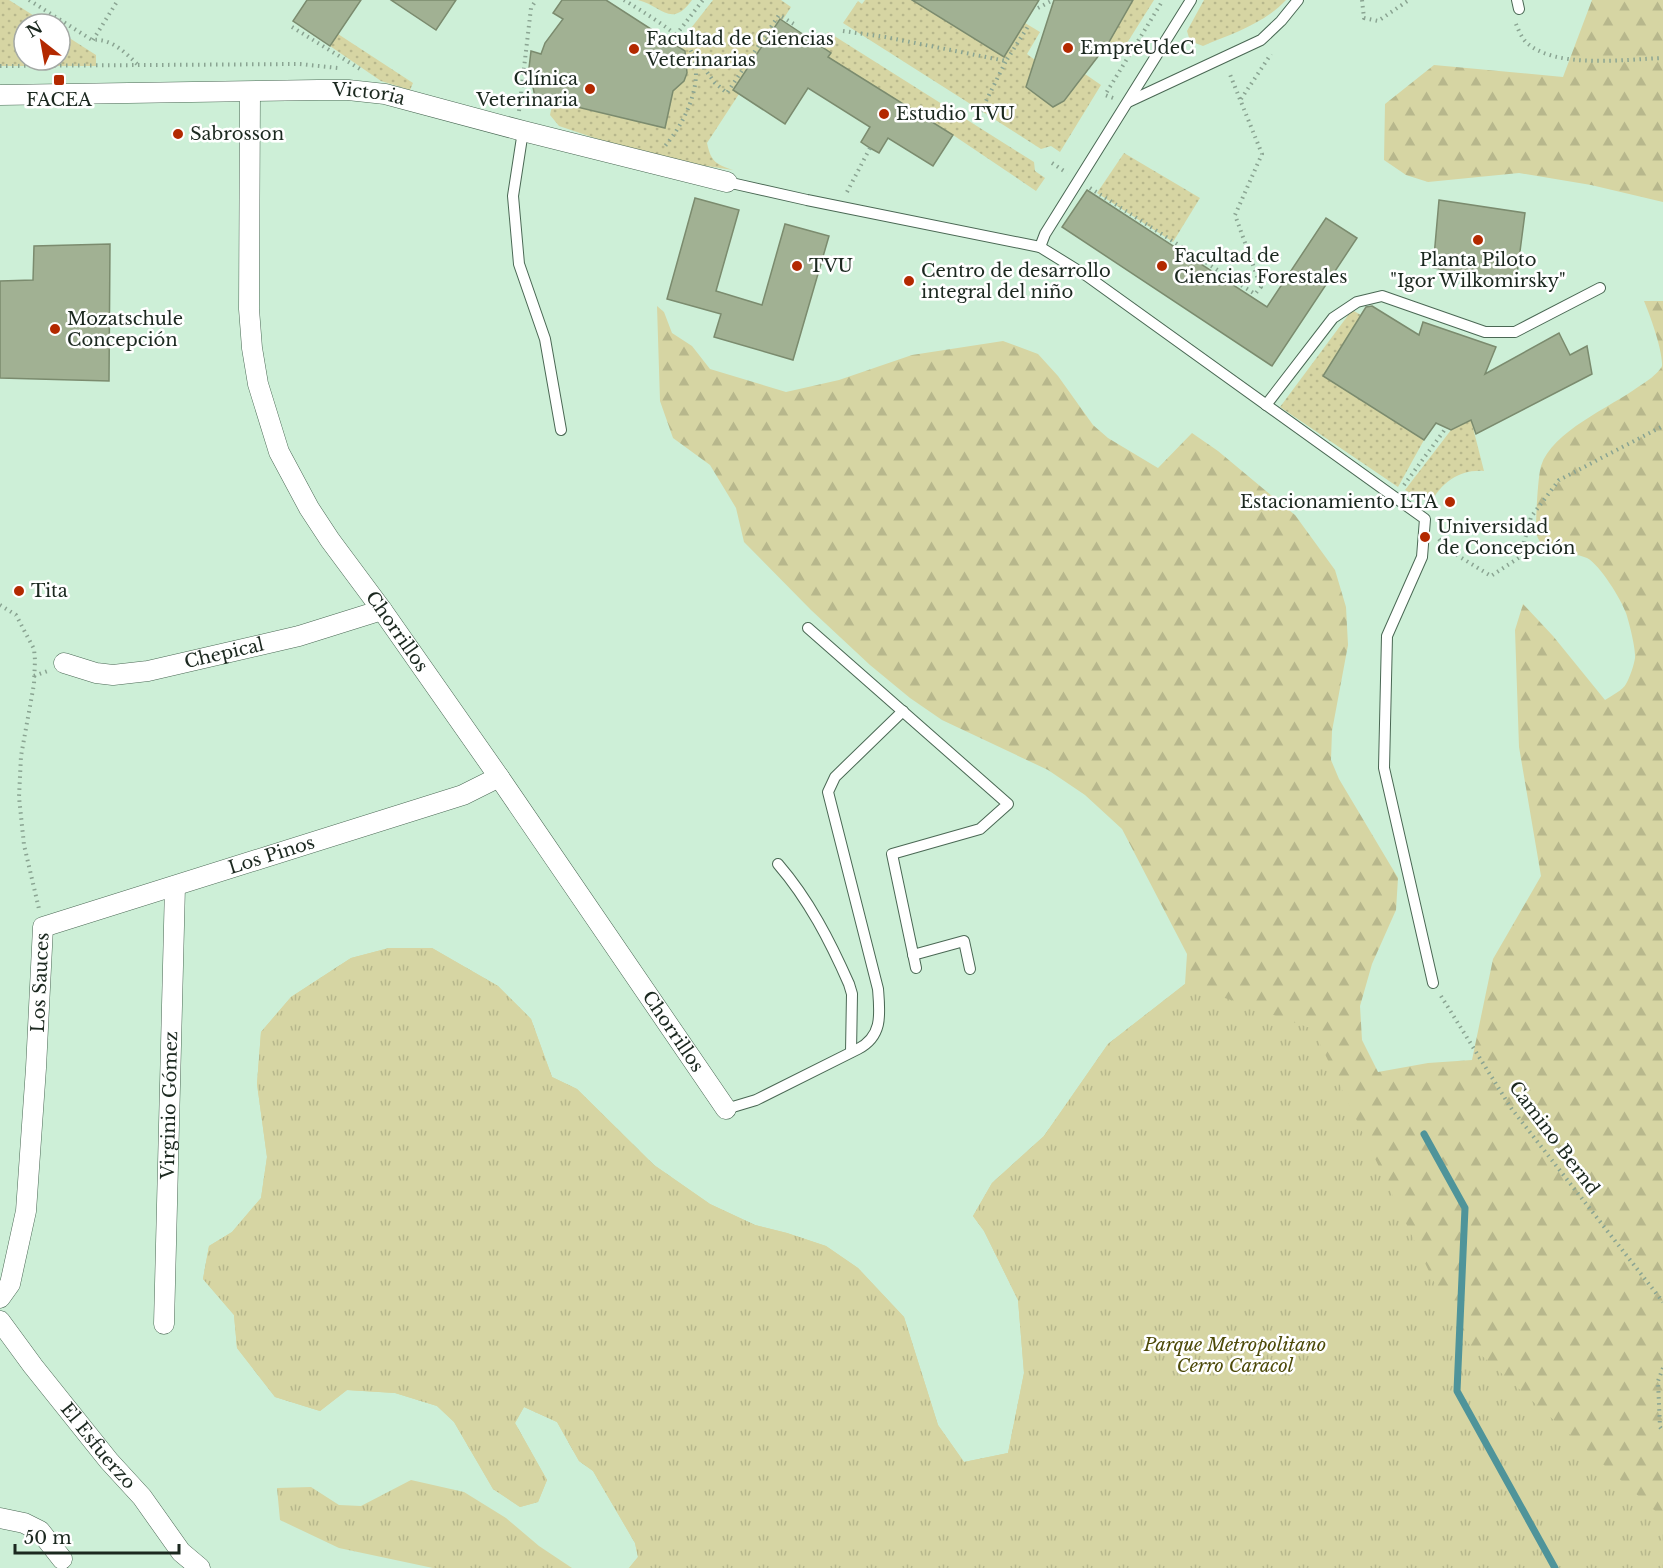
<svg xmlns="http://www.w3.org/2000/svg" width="1663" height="1568" font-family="'Libre Baskerville',serif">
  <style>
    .grass { fill: url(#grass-dots) }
    .forest { fill: url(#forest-firs) }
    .park { fill: url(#park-tufts) }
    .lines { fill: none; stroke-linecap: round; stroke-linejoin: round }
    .stream { stroke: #4f949a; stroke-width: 7 }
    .building { fill: #a1b193; stroke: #7b8b6e; stroke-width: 1.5 }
    .lane-casing { stroke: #4a6854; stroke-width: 12 }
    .street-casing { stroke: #4a6854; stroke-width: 21 }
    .path { stroke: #8aa492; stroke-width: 4; stroke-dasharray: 1.5 4.5; stroke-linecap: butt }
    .lane { stroke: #fff; stroke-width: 10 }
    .street { stroke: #fff; stroke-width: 20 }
    .poi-dot { fill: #b32900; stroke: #fff; stroke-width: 2 }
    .labels { text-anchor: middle; stroke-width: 5; stroke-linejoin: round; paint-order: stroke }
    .poi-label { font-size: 18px; fill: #1b281f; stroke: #fff; text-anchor: start }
    .street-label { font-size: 18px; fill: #1b281f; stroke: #fff }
    .park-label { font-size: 18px; font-style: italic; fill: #4c4908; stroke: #fff }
  </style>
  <defs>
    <pattern id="grass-dots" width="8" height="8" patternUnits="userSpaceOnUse" patternTransform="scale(1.5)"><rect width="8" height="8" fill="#d6d5a3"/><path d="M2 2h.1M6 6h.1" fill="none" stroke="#b7b78c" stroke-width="1.8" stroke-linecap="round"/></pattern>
    <pattern id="forest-firs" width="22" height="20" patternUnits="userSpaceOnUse" patternTransform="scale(1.5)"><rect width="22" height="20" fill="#d6d5a3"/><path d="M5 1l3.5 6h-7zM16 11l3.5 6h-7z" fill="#b7b78c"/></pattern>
    <pattern id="park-tufts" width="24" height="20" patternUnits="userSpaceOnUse" patternTransform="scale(1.5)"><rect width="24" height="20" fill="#d6d5a3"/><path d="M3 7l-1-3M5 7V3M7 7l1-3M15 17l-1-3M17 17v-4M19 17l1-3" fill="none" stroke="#b7b78c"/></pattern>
  </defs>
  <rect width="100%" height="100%" fill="#cdefd7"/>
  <g class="grass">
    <path d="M0,0H9L47,24H24V60H60V32L96,55V66H0Z"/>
    <path d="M638,0H692C671,29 662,6 638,0Z"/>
    <path d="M713,0H781L791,7L782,21L779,19L733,89L739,94L707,143C711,162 716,164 733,170L654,158L559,126L550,115L553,101L657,95L684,81L687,73L686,63L682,57L685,52L677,46Z"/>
    <path d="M865,0H912L1004,57L1025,23L1040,32L1027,54L1035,60L1053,107L1064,101L1085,74L1101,85L1060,152L1051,146L1041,149L843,23L858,1L862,4Z"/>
    <path d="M1133,0H1154L1122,51L1109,42Z"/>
    <path d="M1204,0H1286C1264,24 1231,34 1203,46L1190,41L1187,31Z"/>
    <path d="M828,32L1034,162L1035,171L1045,178L1036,191L953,135L828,57L831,53L821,46Z"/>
    <path d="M338,34L413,83L410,90L381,81L330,46Z"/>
    <path d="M1124,153L1200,198L1173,242L1097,193Z"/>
    <path d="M1352,310L1361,315L1323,376L1424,440L1398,487L1280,407Z"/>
    <path d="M1471,420L1484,471C1461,469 1441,482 1431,503L1405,490L1451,430Z"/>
  </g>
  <g class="forest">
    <path d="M1592,0H1663V202L1591,185L1519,173L1428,182L1406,175L1384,160L1385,104L1434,65L1563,77Z"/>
    <path d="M1644,301H1663V1568H629L638,1557L635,1543L593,1471L579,1461L557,1422L524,1407L515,1423L547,1480L538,1502L520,1507L493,1489L454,1422L437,1406L395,1393L347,1390L320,1411L275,1397L237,1348L234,1315L203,1279L209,1246L232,1232L261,1198L267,1157L257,1084L261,1032L291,997L351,958L389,948H432L498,986L531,1019L552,1077L577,1089L654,1165L710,1204L755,1225L787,1233L826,1246L858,1268L904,1317L938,1425L964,1462L1008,1453L1024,1373L1018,1300L984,1231L973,1216L992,1183L1044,1136L1108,1044L1185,984L1187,954L1122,829L1085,795L1048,770L942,720L910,698L870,665L811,610L744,542L736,508L710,465L673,438L660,401L657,306L664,312L672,333L692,346L710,369L786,392L839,380L912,355L1003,341L1038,354L1058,376L1093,425L1108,438L1158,468L1192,433L1218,451L1295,515L1335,570L1346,607L1348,645L1332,731L1331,760L1339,779L1398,878L1396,910L1372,964L1360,1006L1362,1040L1378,1072L1428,1063L1472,1060L1493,959L1541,876L1519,747L1515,630L1523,604L1553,636L1605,700C1611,696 1623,690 1626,684C1630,677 1634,665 1635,658C1636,649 1629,622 1626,613C1621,599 1600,565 1587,558C1569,550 1537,556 1536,529C1536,517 1538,476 1541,466C1552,431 1611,407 1638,387C1646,382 1658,374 1662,366C1663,351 1650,315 1644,301Z"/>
  </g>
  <g class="park">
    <path d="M389,948H432L498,986L531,1019L552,1077L577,1089L654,1165L710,1204L755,1225L787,1233L826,1246L858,1268L904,1317L938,1425L964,1462L1008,1453L1024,1373L1018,1300L984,1231L973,1216L992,1183L1044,1136L1108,1044L1185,984L1313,1029L1460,1336L1663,1518V1568H629L638,1557L635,1543L593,1471L579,1461L557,1422L524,1407L515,1423L547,1480L538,1502L520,1507L493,1489L454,1422L437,1406L395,1393L347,1390L320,1411L275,1397L237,1348L234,1315L203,1279L209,1246L232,1232L261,1198L267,1157L257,1084L261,1032L291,997L351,958Z"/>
    <path d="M411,1480L464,1492L506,1518L539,1546L572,1568H433L339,1548L280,1520L277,1488L311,1487L339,1505L361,1506Z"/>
  </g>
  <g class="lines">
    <path class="stream" d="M1424,1134L1465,1208L1457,1391L1555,1568"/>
  </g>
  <g class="building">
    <path d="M307,0H361L330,46L293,21Z"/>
    <path d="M391,0H456L436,30Z"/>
    <path d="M562,0H606L685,51L687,73L684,81L673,91L665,128L535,97L529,68L531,51L541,54L545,43L563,19L553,13Z"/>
    <path d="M912,0H1039L1004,57Z"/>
    <path d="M1054,0H1133L1109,42L1064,101L1053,107L1026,87Z"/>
    <path d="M780,19L831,53L828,57L953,135L933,166L888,138L879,153L870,148L861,142L870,127L808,88L785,124L733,90Z"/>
    <path d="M1087,190L1267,307L1326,218L1357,238L1272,366L1062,227Z"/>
    <path d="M695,198L739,210L716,291L762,305L785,224L829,236L793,360L714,337L721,314L667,299Z"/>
    <path d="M1439,200L1525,213L1516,282L1433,268Z"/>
    <path d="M110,244L109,381L0,378V281L33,280L34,246Z"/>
    <path d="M1372,306L1419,335L1423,322L1496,347L1485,374L1559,333L1570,355L1587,346L1592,374L1476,434L1471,420L1451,430L1436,423L1424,440L1323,376L1366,307Z"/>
  </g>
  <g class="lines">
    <defs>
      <g id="lane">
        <path d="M1517,0L1519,9"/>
        <path d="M1128,102L1261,40L1281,21L1298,0"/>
        <path d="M523,131L513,196L519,264L545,339L561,430"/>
        <path d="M727,182L807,200L1040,247L1087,276L1425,519L1422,557L1387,636L1384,768L1433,983"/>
        <path d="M1040,247L1045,234L1191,0"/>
        <path d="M1266,405L1333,318L1357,302L1382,296L1485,332H1515L1600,288"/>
        <path d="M808,628L1008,804L980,829L892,854L916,968"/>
        <path d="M778,864C809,900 830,941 849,984L852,994L851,1052"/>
        <path d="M913,955L964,941L970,969"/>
        <path d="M726,1109L756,1100L858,1049C883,1036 880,1014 878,989L828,792L835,777L903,711"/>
      </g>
      <g id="street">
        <path id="s1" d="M250,92L249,309L252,348L258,384L279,452L309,508L330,540L382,610L499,777L726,1109"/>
        <path id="s2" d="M0,95L318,90H348L385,94L523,131L727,182"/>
        <path id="s3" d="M64,663L96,673L113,675L148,671L299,636L382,610"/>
        <path id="s4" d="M0,1298L10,1284L26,1211L36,1068L43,927L463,795L499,777"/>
        <path id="s5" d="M0,1321L33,1366L109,1461L142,1497L181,1552L200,1568"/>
        <path id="s6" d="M164,1324L175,886"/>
        <path d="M0,1518L24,1523L40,1531L62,1559"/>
      </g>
    </defs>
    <use href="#lane" class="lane-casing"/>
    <use href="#street" class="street-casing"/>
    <g class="path">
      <path d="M29,0L92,40C111,38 125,52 138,65"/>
      <path d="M624,0C640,10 684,36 691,51C706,81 684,124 665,146"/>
      <path d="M1362,0L1364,18L1378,21L1409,0"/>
      <path d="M1038,8L1053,0"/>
      <path d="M1516,24C1518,29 1521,36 1525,41C1553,70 1626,59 1663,58"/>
      <path d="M292,27L360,69"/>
      <path d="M843,31L885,37L1006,61L1029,25"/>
      <path d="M676,35L703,0"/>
      <path d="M93,40L118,0"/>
      <path d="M693,53L715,83L727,93L779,15L794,24"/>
      <path d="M0,66L300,64L338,68"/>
      <path d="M1113,98L1105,95L1163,0"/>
      <path d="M1241,99L1271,54"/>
      <path d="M519,111L531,8L536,0"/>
      <path d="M978,117L1006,61"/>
      <path d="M1052,163L1067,173"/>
      <path d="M1090,188L1255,294L1261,287L1235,215L1262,154L1229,72"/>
      <path d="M847,192L870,148"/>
      <path d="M1404,485L1446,428"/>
      <path d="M1439,539L1447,549L1491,576L1520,557L1531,517L1559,480L1663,426"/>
      <path d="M0,605L16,615L34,649L35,660L34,684L21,756L19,797L24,845L39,909"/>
      <path d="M34,676L48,671"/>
      <path d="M1441,996L1511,1108L1663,1302"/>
      <path d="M1663,1368L1658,1381L1660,1427L1663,1431"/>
    </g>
    <use href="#lane" class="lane"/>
    <use href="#street" class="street"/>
  </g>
  <g class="poi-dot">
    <circle cx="1068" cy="48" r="6"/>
    <circle cx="634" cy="49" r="6"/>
    <rect x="53" y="74" width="12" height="12" rx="3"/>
    <circle cx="590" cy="89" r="6"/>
    <circle cx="884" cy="114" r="6"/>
    <circle cx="178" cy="134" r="6"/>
    <circle cx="1478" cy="240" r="6"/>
    <circle cx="797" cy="266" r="6"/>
    <circle cx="1162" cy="266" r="6"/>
    <circle cx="909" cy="281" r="6"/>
    <circle cx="55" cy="329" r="6"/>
    <circle cx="1450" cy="502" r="6"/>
    <circle cx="1425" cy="537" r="6"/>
    <circle cx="19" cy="591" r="6"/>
  </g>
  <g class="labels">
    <g class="poi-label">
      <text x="646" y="45">Facultad de Ciencias<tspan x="646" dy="21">Veterinarias</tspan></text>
      <text x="1080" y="54">EmpreUdeC</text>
      <text x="578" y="85" text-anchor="end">Clínica<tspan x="578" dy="21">Veterinaria</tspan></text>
      <text x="59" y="106" text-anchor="middle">FACEA</text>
      <text x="896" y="120">Estudio TVU</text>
      <text x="190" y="140">Sabrosson</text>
      <text x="1174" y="262">Facultad de<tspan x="1174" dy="21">Ciencias Forestales</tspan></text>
      <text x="1478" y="266" text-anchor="middle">Planta Piloto<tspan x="1478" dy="21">"Igor Wilkomirsky"</tspan></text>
      <text x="809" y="272">TVU</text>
      <text x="921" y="277">Centro de desarrollo<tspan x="921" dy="21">integral del niño</tspan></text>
      <text x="67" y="325">Mozatschule<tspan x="67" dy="21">Concepción</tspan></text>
      <text x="1438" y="508" text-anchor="end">Estacionamiento LTA</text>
      <text x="1437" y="533">Universidad<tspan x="1437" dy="21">de Concepción</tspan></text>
      <text x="31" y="597">Tita</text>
    </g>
    <g class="street-label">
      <text dy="6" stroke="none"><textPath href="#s2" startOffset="369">Victoria</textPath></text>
      <text dy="6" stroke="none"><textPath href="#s1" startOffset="579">Chorrillos</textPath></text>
      <text dy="6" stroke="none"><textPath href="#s3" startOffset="164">Chepical</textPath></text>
      <text dy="6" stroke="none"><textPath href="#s4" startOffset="616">Los Pinos</textPath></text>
      <text dy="6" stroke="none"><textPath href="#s4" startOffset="321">Los Sauces</textPath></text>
      <text dy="6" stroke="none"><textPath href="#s1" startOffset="1065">Chorrillos</textPath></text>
      <text dy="6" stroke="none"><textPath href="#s6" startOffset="219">Virginio Gómez</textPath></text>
      <text transform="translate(1554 1138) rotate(53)" y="6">Camino Bernd</text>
      <text dy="6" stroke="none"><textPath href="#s5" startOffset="159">El Esfuerzo</textPath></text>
    </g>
    <g class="park-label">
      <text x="1235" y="1351">Parque Metropolitano<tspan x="1235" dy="21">Cerro Caracol</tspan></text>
    </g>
  </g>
  <g transform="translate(42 42) rotate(329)"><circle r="28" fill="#ffffff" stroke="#a4a9a5" stroke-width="1.5"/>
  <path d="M0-4.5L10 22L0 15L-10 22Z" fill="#b32900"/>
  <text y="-9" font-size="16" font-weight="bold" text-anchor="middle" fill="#1b281f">N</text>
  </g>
  <path d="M15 1544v9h164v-9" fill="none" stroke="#1b281f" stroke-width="3"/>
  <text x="24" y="1544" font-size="18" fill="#1b281f" stroke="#ffffff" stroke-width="4.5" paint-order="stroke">50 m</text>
</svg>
